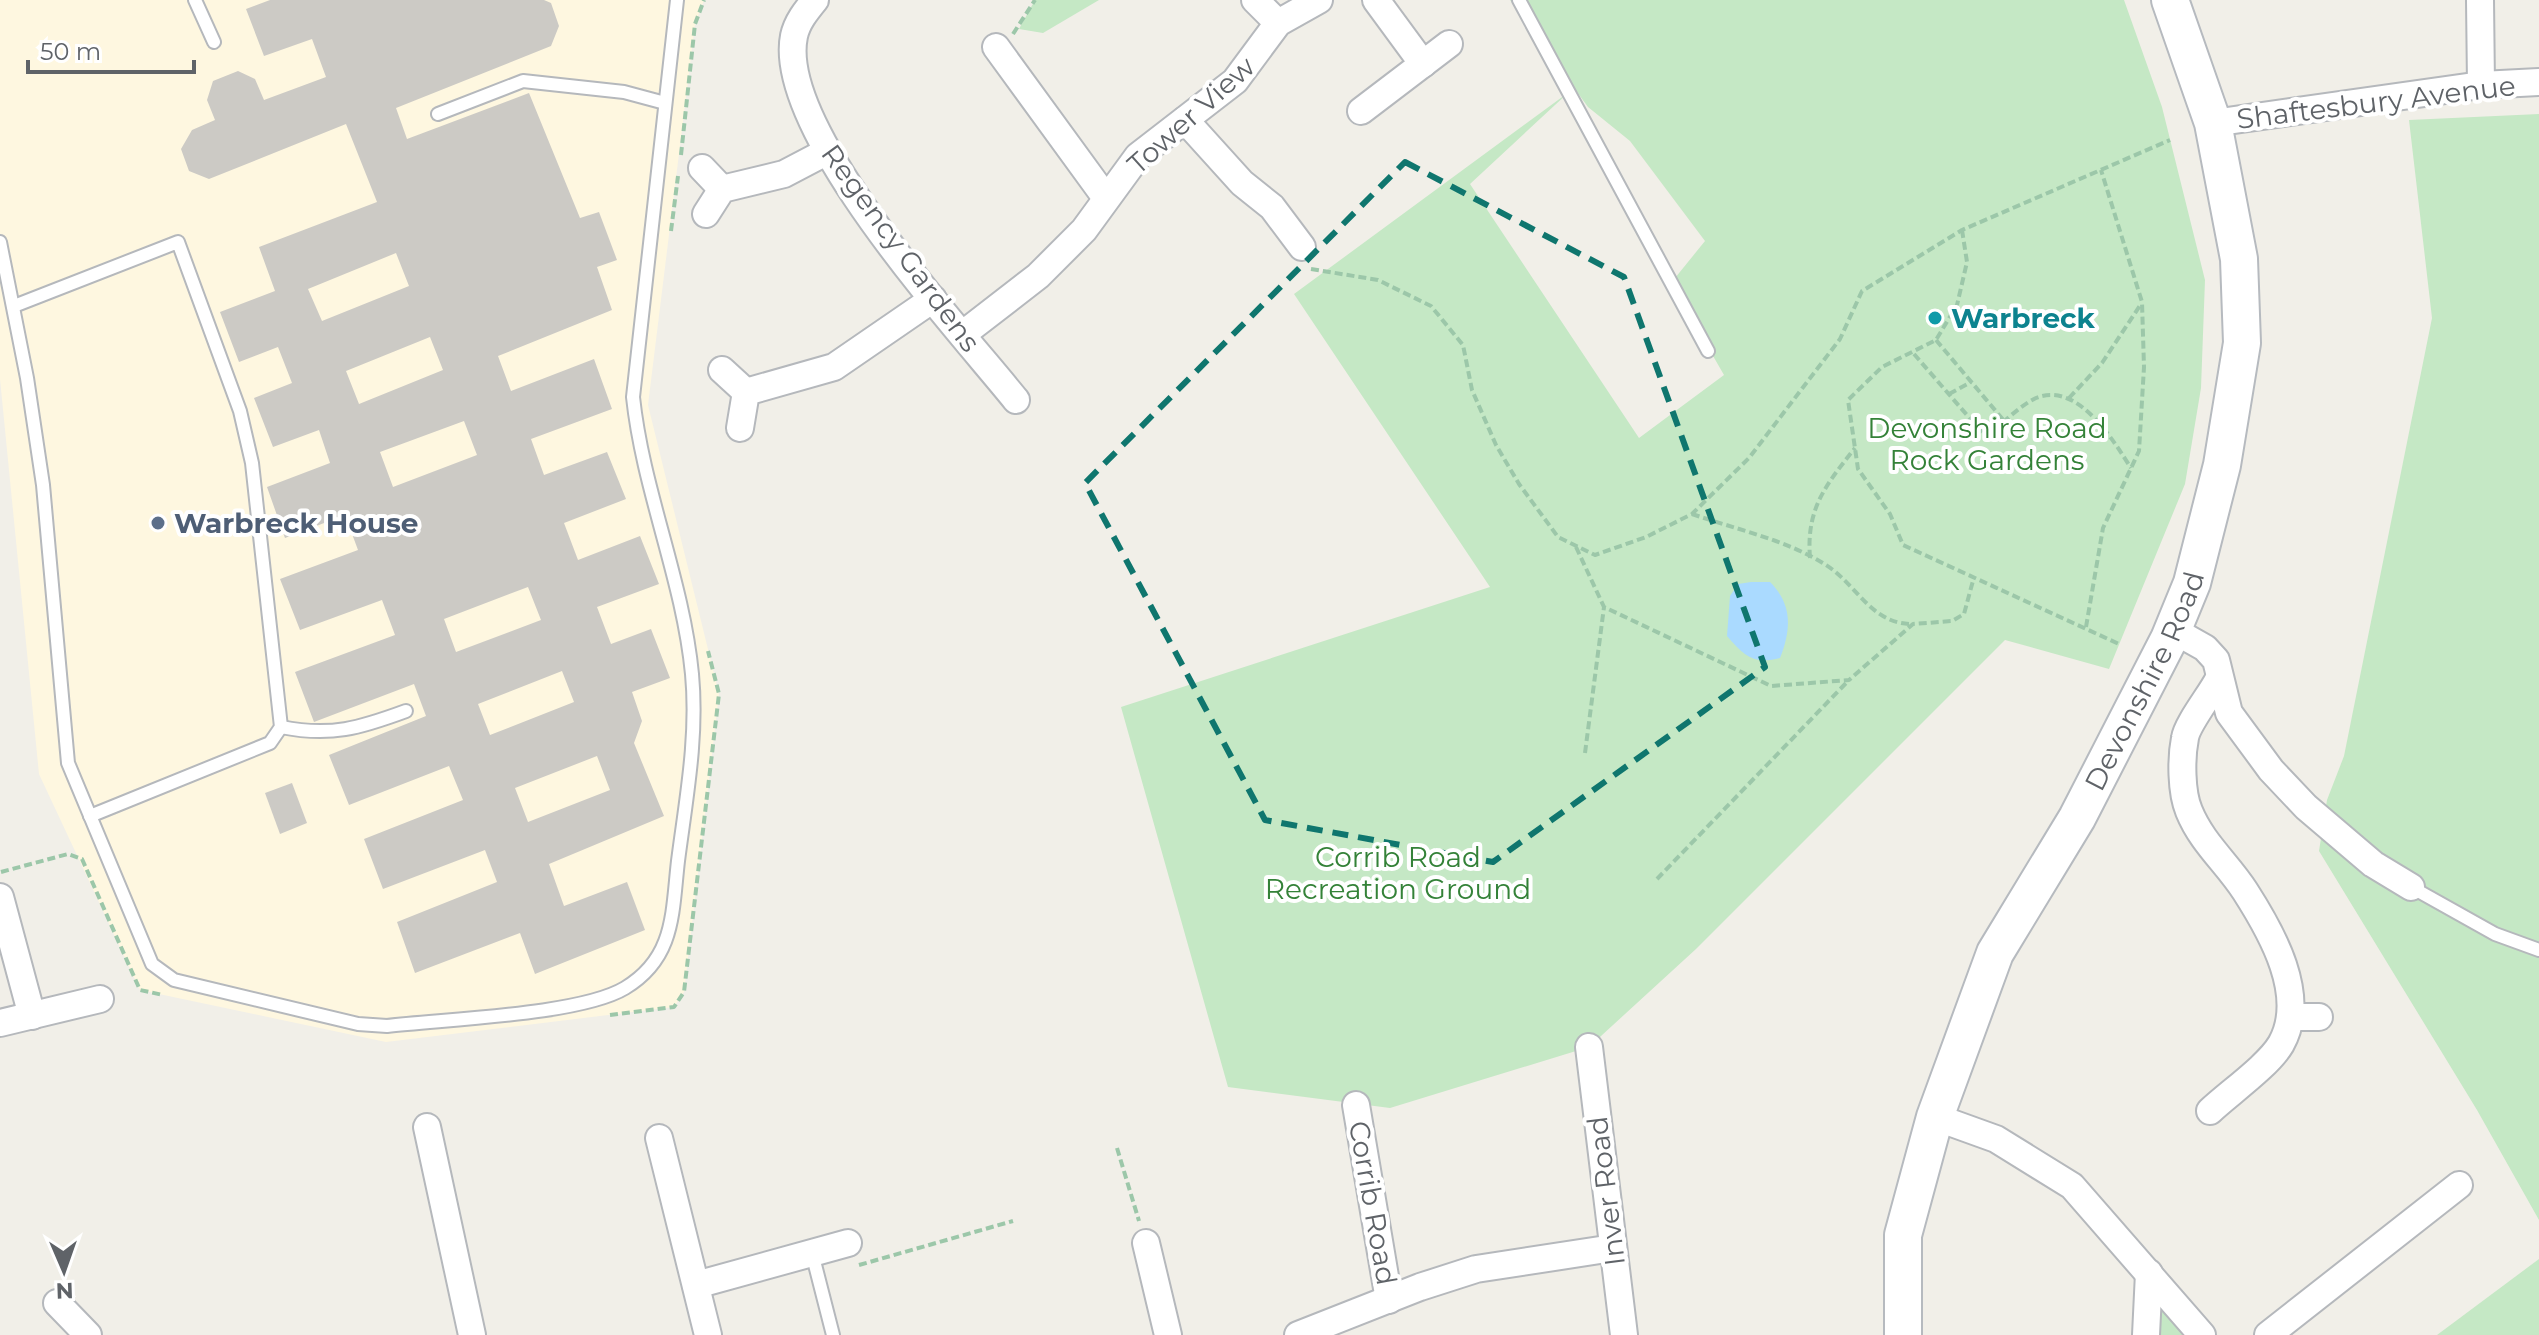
<svg xmlns="http://www.w3.org/2000/svg" width="2539" height="1335" font-family="Montserrat,sans-serif">
  <style>
    .commercial { fill: #fef7e0 }
    .green { fill: #c5e8c5 }
    .water { fill: #aadaff }
    .building { fill: #cccac5; fill-rule: evenodd }
    .lines { fill: none; stroke-linecap: round; stroke-linejoin: round }
    .lane-casing { stroke: #b5b8bc; stroke-width: 16 }
    .street-casing { stroke: #b5b8bc; stroke-width: 30 }
    .secondary-casing { stroke: #b6babf; stroke-width: 40 }
    .path { stroke: #9cc7a9; stroke-width: 4; stroke-dasharray: 8 4; stroke-linecap: butt }
    .lane { stroke: #fff; stroke-width: 12 }
    .street { stroke: #fff; stroke-width: 26 }
    .secondary { stroke: #fff; stroke-width: 36 }
    .marked { fill: none; stroke: #0f766e; stroke-width: 6; stroke-dasharray: 16 10; stroke-linejoin: round }
    .culture-dot { fill: #0f9aa8; stroke: #fff; stroke-width: 3 }
    .service-dot { fill: #5c6f8a; stroke: #fff; stroke-width: 3 }
    .labels { text-anchor: middle; stroke-width: 8; stroke-linejoin: round; paint-order: stroke }
    .street-label { font-size: 28px; fill: #5f6368; stroke: #fff }
    .culture-label { font-size: 28px; font-weight: bold; fill: #0d838f; stroke: #fff; text-anchor: start }
    .park-label { font-size: 28px; fill: #348238; stroke: #fff }
    .service-label { font-size: 28px; font-weight: bold; fill: #4e5e75; stroke: #fff; text-anchor: start }
  </style>
  <rect width="100%" height="100%" fill="#f1efe8"/>
  <path class="commercial" d="M0,0H704L695,24L648,405L719,694L684,992L674,1007L386,1042L140,990L39,774L0,379Z"/>
  <g class="green">
    <path d="M1035,0H1099L1043,33L1019,29Z"/>
    <path d="M1510,0H2124L2162,107L2205,280L2201,388L2185,484L2109,669L2005,640L1696,949L1589,1047L1390,1108L1228,1087L1121,707L1490,587L1294,294L1569,92L1470,184L1639,438L1724,375L1671,283L1705,241L1630,141L1588,107Z"/>
    <path d="M2539,114V1220L2477,1110L2319,851L2327,800L2344,756L2432,318L2409,120Z"/>
    <path d="M2539,1259V1335H2437Z"/>
    <path d="M2149,1273L2209,1335H2146Z"/>
  </g>
  <path class="water" d="M1751,582H1770C1793,605 1791,630 1780,658C1754,665 1744,656 1727,636L1730,596L1738,584Z"/>
  <g class="building">
    <path d="M270,0H544L551,3L559,26L551,46L396,108L407,139L529,93L580,218L599,212L617,260L597,267L612,310L498,356L511,391L594,359L612,409L531,439L544,475L607,452L626,499L564,523L578,560L640,536L659,584L597,607L611,644L651,629L670,678L632,692L642,721L634,743L664,816L549,864L564,906L627,882L645,930L535,974L520,933L415,973L397,922L497,882L485,850L383,889L364,839L463,800L449,766L349,805L329,755L426,716L414,684L314,722L295,672L395,635L382,600L300,630L280,579L358,550L345,515L285,538L267,487L330,463L319,430L273,447L254,398L292,383L278,347L239,362L220,312L275,291L259,247L377,202L346,124L209,179L189,171L181,149L192,130L215,120L207,100L213,81L238,71L255,79L264,100L326,77L312,39L264,56L246,9ZM396,253L409,286L322,321L308,289ZM430,337L443,370L359,404L346,371ZM464,421L477,455L393,487L380,452ZM528,587L541,620L456,652L444,619ZM562,671L574,702L490,735L478,704ZM597,756L610,790L528,822L515,788Z"/>
    <path d="M292,783L307,823L280,834L265,793Z"/>
  </g>
  <g class="lines">
    <defs>
      <g id="lane">
        <path d="M195,0L214,42"/>
        <path d="M1519,0L1708,351"/>
        <path d="M438,114L523,81L624,92L665,103"/>
        <path d="M0,242L27,378L43,485L68,763L152,964L174,980L358,1024L387,1026C445,1019 580,1015 625,988C675,958 672,913 678,861C686,799 698,737 692,674C683,580 643,491 633,397L677,0"/>
        <path d="M14,306L178,242L240,411L252,463L281,727L270,743L90,816"/>
        <path d="M281,727C331,737 360,728 406,711"/>
        <path d="M2411,887L2495,934L2539,950"/>
        <path d="M812,1253L833,1335"/>
      </g>
      <g id="street">
        <path d="M815,0C806,11 797,22 794,36C775,129 958,328 1016,400"/>
        <path d="M1255,0L1278,23"/>
        <path d="M1376,0L1423,64"/>
        <path d="M2480,0L2481,85"/>
        <path d="M996,47L1106,198"/>
        <path d="M1361,111L1449,44"/>
        <path d="M1185,120L1242,183L1272,207L1302,247"/>
        <path d="M2213,123L2481,85L2539,82"/>
        <path d="M702,168L722,189"/>
        <path d="M706,214L722,189L784,174L826,152"/>
        <path d="M963,334L1038,276L1084,230L1138,156L1235,81L1278,23L1319,0"/>
        <path d="M722,370L746,392"/>
        <path d="M740,428L746,392L834,367L933,299"/>
        <path d="M2173,630L2205,648L2216,660L2229,713L2271,770L2306,807L2373,864L2411,887"/>
        <path d="M0,897L32,1016"/>
        <path d="M2292,1017H2319"/>
        <path d="M0,1023L100,999"/>
        <path d="M1589,1047L1624,1335"/>
        <path d="M1356,1105L1389,1300"/>
        <path d="M2210,1111C2229,1093 2268,1066 2281,1044C2308,996 2272,933 2245,891C2227,863 2202,843 2189,811C2181,792 2181,758 2185,738C2187,724 2211,694 2218,680"/>
        <path d="M1935,1117L1996,1139L2072,1186L2202,1335"/>
        <path d="M427,1127L472,1335"/>
        <path d="M659,1138L708,1335"/>
        <path d="M1146,1243L1168,1335"/>
        <path d="M696,1285L848,1243"/>
        <path d="M57,1303L88,1335"/>
        <path d="M1298,1335L1420,1287L1476,1269L1613,1248"/>
        <path d="M2146,1335L2149,1273"/>
        <path d="M2268,1335L2459,1185"/>
      </g>
      <g id="secondary">
        <path id="s1" d="M1903,1335V1235L1935,1117L1995,953L2077,818L2169,639L2192,583L2222,465L2242,343L2239,259L2213,123L2170,0"/>
      </g>
    </defs>
    <use href="#lane" class="lane-casing"/>
    <use href="#street" class="street-casing"/>
    <use href="#secondary" class="secondary-casing"/>
    <g class="path">
      <path d="M1013,34L1035,0"/>
      <path d="M681,155L695,24L704,0"/>
      <path d="M1962,230L1967,262L1957,305L1936,340L1882,367L1848,400L1858,469L1890,514L1903,545L2119,644"/>
      <path d="M671,231L678,176"/>
      <path d="M1311,269L1378,280L1431,306L1463,345L1472,390L1496,445L1519,484L1558,537L1595,555L1646,537L1692,514L1749,458L1840,339L1862,291L1962,230L2170,140"/>
      <path d="M1936,340L2005,422"/>
      <path d="M1914,354L1986,437C2001,425 2019,406 2036,398C2078,381 2113,440 2131,468"/>
      <path d="M1949,394L1971,382"/>
      <path d="M2069,398L2102,363L2141,304"/>
      <path d="M1692,514C1735,529 1787,540 1826,565C1856,584 1871,623 1910,624"/>
      <path d="M1576,547L1604,607L1771,686L1849,680L1913,624L1952,621L1964,614L1974,577"/>
      <path d="M1810,558C1806,508 1826,485 1855,448"/>
      <path d="M2086,627L2103,528L2139,451L2144,367L2142,302L2101,170"/>
      <path d="M1585,753L1604,607"/>
      <path d="M1,872L68,854L82,859L140,990L163,995"/>
      <path d="M1657,879L1848,681"/>
      <path d="M610,1015L674,1007L684,992L719,694L708,651"/>
      <path d="M1117,1148L1139,1221"/>
      <path d="M859,1265L1013,1221"/>
    </g>
    <use href="#lane" class="lane"/>
    <use href="#street" class="street"/>
    <use href="#secondary" class="secondary"/>
  </g>
  <path class="marked" d="M1405,162L1624,277L1765,667L1493,862L1265,820L1085,483Z"/>
  <circle class="culture-dot" cx="1935" cy="318" r="8"/>
  <circle class="service-dot" cx="158" cy="523" r="8"/>
  <g class="labels">
    <g class="street-label">
      <text transform="translate(2376 102) rotate(-7)" y="10">Shaftesbury Avenue</text>
      <text transform="translate(1191 115) rotate(-42)" y="10">Tower View</text>
      <text transform="translate(901 248) rotate(54)" y="10">Regency Gardens</text>
      <text dy="10" stroke="none"><textPath href="#s1" startOffset="708">Devonshire Road</textPath></text>
      <text transform="translate(1606 1191) rotate(-97)" y="10">Inver Road</text>
      <text transform="translate(1373 1203) rotate(80)" y="10">Corrib Road</text>
    </g>
    <g class="culture-label">
      <text x="1951" y="328">Warbreck</text>
    </g>
    <g class="park-label">
      <text x="1987" y="438">Devonshire Road<tspan x="1987" dy="32">Rock Gardens</tspan></text>
      <text x="1398" y="867">Corrib Road<tspan x="1398" dy="32">Recreation Ground</tspan></text>
    </g>
    <g class="service-label">
      <text x="174" y="533">Warbreck House</text>
    </g>
  </g>
  <g transform="translate(64 1271) rotate(178)" stroke="#ffffff" stroke-width="6" paint-order="stroke">
  <path d="M0-6L14 30L0 20L-14 30Z" fill="#5f6368"/>
  <text y="-12" font-size="22" font-weight="bold" text-anchor="middle" fill="#5f6368">N</text>
  </g>
  <path d="M28 60v12h166v-12" fill="none" stroke="#5f6368" stroke-width="4"/>
  <text x="40" y="60" font-size="24" fill="#5f6368" stroke="#ffffff" stroke-width="6" paint-order="stroke">50 m</text>
</svg>
